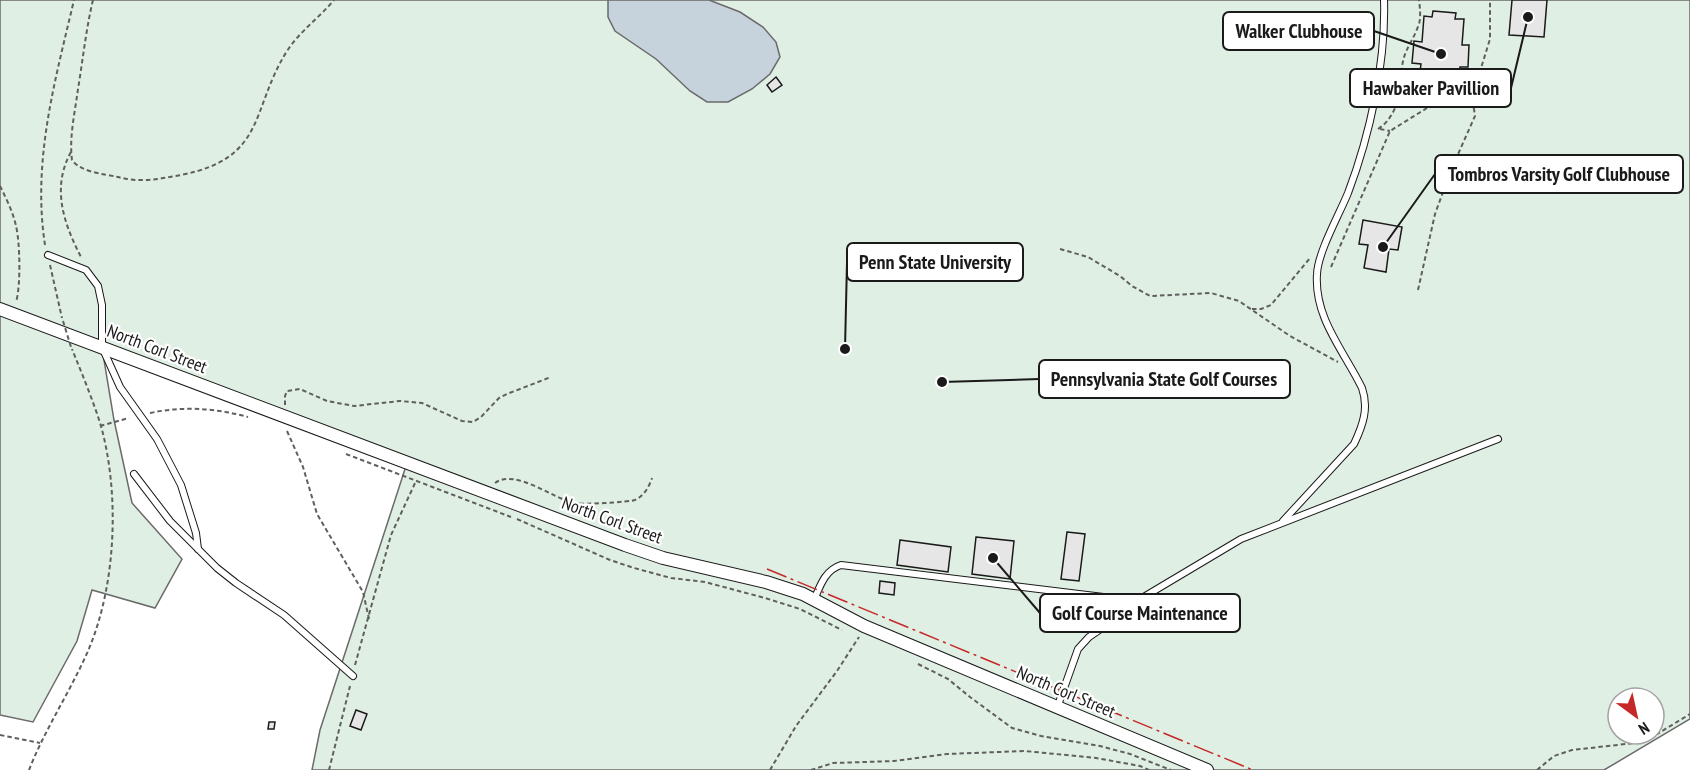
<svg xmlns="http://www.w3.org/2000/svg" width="1690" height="770" font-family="'PT Sans Narrow',sans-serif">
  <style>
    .green { fill: #e0efe3; stroke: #6a6a6a; stroke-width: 1.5; fill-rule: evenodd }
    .water { fill: #c6d2dc; stroke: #6a6a6a; stroke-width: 1.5 }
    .building { fill: #e6e6e6; stroke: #1a1a1a; stroke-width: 1.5 }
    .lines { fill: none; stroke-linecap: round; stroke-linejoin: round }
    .lane-casing { stroke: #1a1a1a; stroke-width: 8 }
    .street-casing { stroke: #1a1a1a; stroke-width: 14 }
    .path { stroke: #5f5f5f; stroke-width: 2; stroke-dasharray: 4.5 3; stroke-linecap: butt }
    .lane { stroke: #fff; stroke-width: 6 }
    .street { stroke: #fff; stroke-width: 12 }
    .path-bridge { stroke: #5f5f5f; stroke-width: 2; stroke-dasharray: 4.5 3; stroke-linecap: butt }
    .power { stroke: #c62828; stroke-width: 1.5; stroke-dasharray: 21 4.5 3 4.5; stroke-linecap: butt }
    .labels { text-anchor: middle; stroke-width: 4.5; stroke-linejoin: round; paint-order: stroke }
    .street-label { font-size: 18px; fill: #1a1a1a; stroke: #fff }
    .leader { fill: none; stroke: #1a1a1a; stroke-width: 2 }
    .callout-dot { fill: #1a1a1a; stroke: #fff; stroke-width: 2 }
    .callout { fill: #fff; stroke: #1a1a1a; stroke-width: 2 }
    .callout-label { font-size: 20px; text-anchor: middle; font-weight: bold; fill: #1a1a1a }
  </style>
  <rect width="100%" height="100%" fill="#fff"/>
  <path class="green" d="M0,0H1690V719L1604,770H312L320,730L407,463L102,348L114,420L132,503L182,559L155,608L92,590L77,641L33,722L0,715ZM1618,698H1654V734H1618Z"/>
  <path class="water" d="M608,0H709L740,12L763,27L776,42L780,57L770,74L752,89L728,102H707L690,91L656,59L615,31L608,17Z"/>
  <g class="building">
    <path d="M1512,0H1547L1544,37L1509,35Z"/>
    <path d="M1433,11L1456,13L1455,19H1464L1462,45H1469L1468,67H1460L1458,82L1419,79L1421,64L1412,63L1414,41L1422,42L1424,16L1432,17Z"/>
    <path d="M776,77L782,85L772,92L767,85Z"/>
    <path d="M1363,220L1402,227L1398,250L1389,249L1386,272L1364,268L1368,245L1359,244Z"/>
    <path d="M1067,532L1085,534L1079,581L1061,579Z"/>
    <path d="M976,537L1014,541L1010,579L972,574Z"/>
    <path d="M900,540L951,547L948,572L897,565Z"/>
    <path d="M880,581L895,583L894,595L879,593Z"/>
    <path d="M356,710L367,714L361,730L350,726Z"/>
    <path d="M269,722H275L274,729H268Z"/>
  </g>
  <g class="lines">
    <defs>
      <g id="lane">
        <path d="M48,255L86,270L98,286L102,305V347L120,387L157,439L181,485L196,533L198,549"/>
        <path d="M134,474L170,521L217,568L236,583L284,615L353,676"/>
        <path d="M1283,521L1354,444C1363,425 1369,408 1362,388C1344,351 1314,318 1317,274C1318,252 1339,215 1348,193C1370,135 1386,62 1384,0"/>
        <path d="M814,600C820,586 825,570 841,565L1128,600L1142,598L1241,539L1498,439"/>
        <path d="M1057,708L1078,649L1089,637L1111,622L1128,600"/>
      </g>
      <path id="street" d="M0,309L625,545L663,558L766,582L803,594L864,626L1207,770"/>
    </defs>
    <use href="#lane" class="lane-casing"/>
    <use href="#street" class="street-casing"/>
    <g class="path">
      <path d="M93,0C86,29 83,59 78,89C75,112 69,137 72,160C80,172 104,174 118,177C139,183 160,179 181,175C267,158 250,110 287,51C300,31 319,18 334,0"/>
      <path d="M1402,80C1400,52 1411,47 1419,24C1421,17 1420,8 1419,0"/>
      <path d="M1378,129C1394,119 1400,98 1402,80L1435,83V80"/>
      <path d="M1380,129L1390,131"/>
      <path d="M71,152C51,188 64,224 81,257"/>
      <path d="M0,186C6,198 13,212 16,226C20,242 21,286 16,302"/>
      <path d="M45,245C32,161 55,81 74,0"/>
      <path d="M1060,249L1088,257L1120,276L1132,286L1150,296L1211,293L1239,301L1290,336L1338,362"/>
      <path d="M50,265L62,318"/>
      <path d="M1331,267L1390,131L1427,108L1442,104L1463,101L1473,94L1490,39V0"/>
      <path d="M1418,290L1435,214L1451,170L1475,116L1474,109L1458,82"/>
      <path d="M1252,309H1261L1271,305L1310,258"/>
      <path d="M285,405V396L287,391L300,389L327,401L354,406L400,401L422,403L462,421L473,422L481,417L499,398L507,394L551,377"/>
      <path d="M150,413C183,406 215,408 248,417"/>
      <path d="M100,426L129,418"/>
      <path d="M287,431L303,467L317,514L363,592L369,619"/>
      <path d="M346,454L511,517"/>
      <path d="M495,483C515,468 554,499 574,503C580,505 630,502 635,500C644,496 649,487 652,478"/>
      <path d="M517,519L610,560L634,568L671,578L705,582L765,598L800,609L842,630"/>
      <path d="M918,664L948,679L970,697L1012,728L1041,736L1100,746L1130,754L1171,770"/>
      <path d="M355,665L391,535L416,481"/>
      <path d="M0,735L40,743"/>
      <path d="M29,770C45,729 70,692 88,651C116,586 120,495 101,426C93,400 82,374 72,349"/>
      <path d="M329,770L350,686"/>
      <path d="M770,770L796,726L837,671L859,637"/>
      <path d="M811,770L833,763L894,761L947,754L1025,751L1096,758L1140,766L1149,770"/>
      <path d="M1537,770L1554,756L1572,750L1644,742L1690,714"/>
    </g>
    <use href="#lane" class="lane"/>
    <use href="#street" class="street"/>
    <path class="path-bridge" d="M63,321L71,347"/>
    <path class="power" d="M767,569L1253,770"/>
  </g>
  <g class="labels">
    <g class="street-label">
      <text transform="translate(157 349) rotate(21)" y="6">North Corl Street</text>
      <text transform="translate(612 520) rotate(20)" y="6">North Corl Street</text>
      <text transform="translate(1066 692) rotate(23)" y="6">North Corl Street</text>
    </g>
  </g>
  <path class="leader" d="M1441 54L1374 31M1528 17L1511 88M1383 247L1435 174M845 349L847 262M942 382L1039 379M993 558L1040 613"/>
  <g class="callout-dot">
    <circle cx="1441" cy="54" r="6"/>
    <circle cx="1528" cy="17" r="6"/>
    <circle cx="1383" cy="247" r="6"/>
    <circle cx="845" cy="349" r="6"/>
    <circle cx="942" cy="382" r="6"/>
    <circle cx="993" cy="558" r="6"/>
  </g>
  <g class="callout">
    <rect x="1223" y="12" width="151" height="38" rx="6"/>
    <rect x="1350" y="69" width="161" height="38" rx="6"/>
    <rect x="1435" y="155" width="248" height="38" rx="6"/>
    <rect x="847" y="243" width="176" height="38" rx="6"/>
    <rect x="1039" y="360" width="251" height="38" rx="6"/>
    <rect x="1040" y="594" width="200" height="38" rx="6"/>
  </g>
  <g class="callout-label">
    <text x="1299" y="38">Walker Clubhouse</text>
    <text x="1431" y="95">Hawbaker Pavillion</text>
    <text x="1559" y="181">Tombros Varsity Golf Clubhouse</text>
    <text x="935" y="269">Penn State University</text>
    <text x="1164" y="386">Pennsylvania State Golf Courses</text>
    <text x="1140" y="620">Golf Course Maintenance</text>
  </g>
  <g transform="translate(1636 716) rotate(147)"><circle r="28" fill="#ffffff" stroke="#a3a3a3" stroke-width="1.5"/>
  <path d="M0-4.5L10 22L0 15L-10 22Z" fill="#c62828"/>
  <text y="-9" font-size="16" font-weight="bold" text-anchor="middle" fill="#1a1a1a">N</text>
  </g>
</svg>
